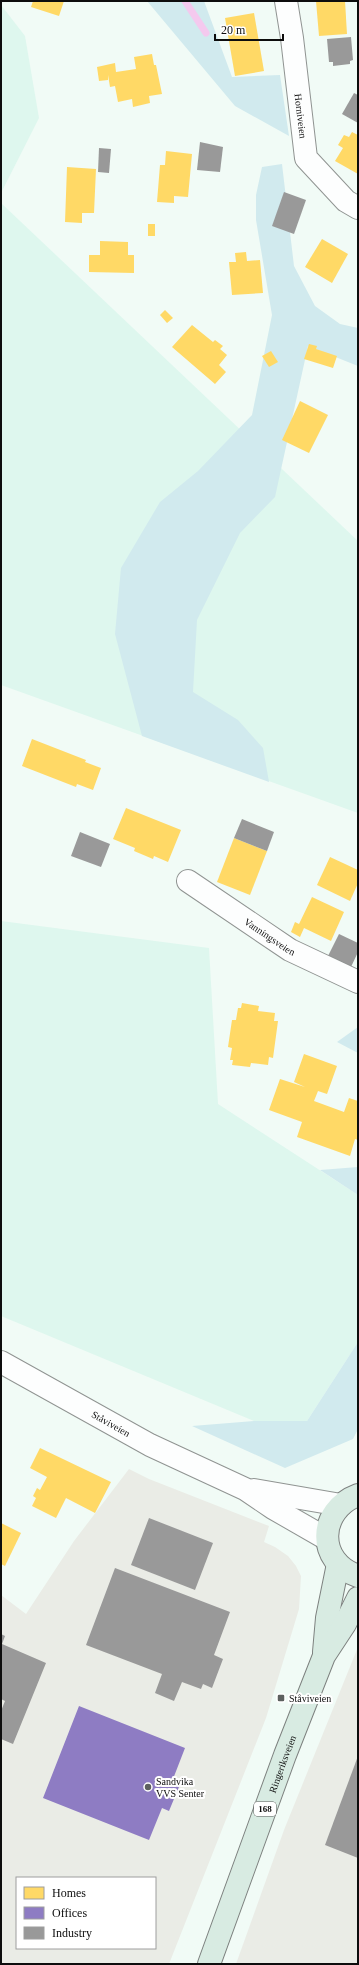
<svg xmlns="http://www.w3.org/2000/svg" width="359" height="1965" font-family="'Times New Roman',serif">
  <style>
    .industrial { fill: #eaece6; fill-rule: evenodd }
    .farmland { fill: #def7ee }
    .green { fill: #d1eaee }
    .homes { fill: #ffd966 }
    .offices { fill: #8e7cc3 }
    .industry { fill: #999 }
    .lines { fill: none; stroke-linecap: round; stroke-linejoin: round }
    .stream { stroke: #f4c9ee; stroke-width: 7 }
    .street-casing { stroke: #909492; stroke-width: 24 }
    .primary-casing { stroke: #7d817f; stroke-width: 24 }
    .street { stroke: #fdfefe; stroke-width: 22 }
    .primary { stroke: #d8ebe2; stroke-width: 22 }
    .poi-dot { fill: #5d605f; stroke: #fff; stroke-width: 1.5 }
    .labels { text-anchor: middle; stroke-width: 4; stroke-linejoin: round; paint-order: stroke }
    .shield { fill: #fff; stroke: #565656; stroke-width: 1 }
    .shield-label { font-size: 9px; font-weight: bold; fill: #0d0d0d }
    .street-label { font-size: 10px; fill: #0d0d0d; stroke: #fff }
    .poi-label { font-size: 10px; fill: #0d0d0d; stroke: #fff; text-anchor: start }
  </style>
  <rect width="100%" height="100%" fill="#f1fbf6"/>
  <g class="industrial">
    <path d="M129,1469L149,1479L269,1526L264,1542L275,1547L288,1556L296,1566L301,1576L299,1609L266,1718L169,1964H1V1595L26,1614L74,1541ZM17,1878H155V1948H17Z"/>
    <path d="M358,1647V1964H236L284,1830Z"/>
  </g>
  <g class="farmland">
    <path d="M1,5L25,36L39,118L1,193Z"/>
    <path d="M1,203L358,541V813L1,685Z"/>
    <path d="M1,921L209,948L218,1104L358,1195V1342L307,1421H254L1,1316Z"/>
  </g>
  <g class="green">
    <path d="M147,1H204L232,77L280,75L289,136L235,106Z"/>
    <path d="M282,164L294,266L315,306L340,324L358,328V366L308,346L275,497L240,533L197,620L193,692L238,720L263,748L269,782L142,736L115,634L121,568L160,502L198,471L252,415L272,315L256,220V195L262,167Z"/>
    <path d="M358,1027V1053L337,1042Z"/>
    <path d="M358,1167V1195L320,1170Z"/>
    <path d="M358,1342V1429L353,1439L285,1468L192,1426L254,1421H307Z"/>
  </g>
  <g class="homes">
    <path d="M33,1H64L59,16L31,7Z"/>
    <path d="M316,1H345L347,34L319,36Z"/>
    <path d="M254,13L264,71L235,76L225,18Z"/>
    <path d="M152,54L154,65H156L162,94L149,96L150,103L133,107L132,99L118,102L115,86L110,87L108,75V80L99,81L97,67L115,63L116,72L136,69L134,57Z"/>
    <path d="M352,132L358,135V174L335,161L343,148L338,145L344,135L349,137Z"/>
    <path d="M166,151L192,154L188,197L174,196V203L157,202L160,165H165Z"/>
    <path d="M67,167L96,169L94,213H82V223L65,222Z"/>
    <rect x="148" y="224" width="7" height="12"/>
    <path d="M322,239L348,254L332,283L305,267Z"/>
    <path d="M100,241L128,242V255H134V273L89,272V255H100Z"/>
    <path d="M246,252L247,261L260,260L263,293L232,295L229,262H236L235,253Z"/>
    <path d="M165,310L173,318L167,323L160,315Z"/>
    <path d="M192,325L213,342L215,340L223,346L220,349L227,355L219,365L226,372L215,384L172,347Z"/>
    <path d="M309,344L317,346L316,349L337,356L333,368L304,359Z"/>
    <path d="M271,351L278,362L269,367L262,356Z"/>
    <path d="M300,401L328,415L309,453L282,440Z"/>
    <path d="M32,739L86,760L85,762L101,768L93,790L77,784L76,787L22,766Z"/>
    <path d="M126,808L181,830L168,862L154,856L153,859L134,851L135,848L113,839Z"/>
    <path d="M234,838L267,851L250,895L217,882Z"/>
    <path d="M330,857L358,870V883L350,901L317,885Z"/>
    <path d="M312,897L344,912L331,941L304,928L300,937L291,932L295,922L299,924Z"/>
    <path d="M242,1003L259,1006L258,1011L275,1013L274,1021H278L273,1058L269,1057L268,1065L251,1063L250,1067L232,1065L233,1060H230L232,1048L228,1047L232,1020H236L238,1008H241Z"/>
    <path d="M304,1054L337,1066L327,1094L318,1091L314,1101L344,1112L349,1098L358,1101V1140L355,1139L350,1156L297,1137L302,1122L269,1110L280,1079L305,1087L294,1082Z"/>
    <path d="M40,1448L111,1482L95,1513L66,1498L56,1518L32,1506L36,1498L33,1496L37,1488L40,1490L47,1477L30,1468Z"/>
    <path d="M1,1523L21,1533L5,1566L1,1564Z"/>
  </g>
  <path class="offices" d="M79,1706L185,1748L173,1779L181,1782L169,1811L162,1808L149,1840L43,1798Z"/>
  <g class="industry">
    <path d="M351,37L353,60L350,61V64L333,66V62H329L327,39Z"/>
    <path d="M354,93L358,95V123L342,114Z"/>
    <path d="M200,142L223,147L220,172L197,170Z"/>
    <path d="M99,148L111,149L109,173L98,172Z"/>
    <path d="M284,192L306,200L294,234L272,226Z"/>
    <path d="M242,819L274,832L267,851L234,838Z"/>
    <path d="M80,832L110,844L101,867L71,856Z"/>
    <path d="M339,934L358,943V952L351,967L328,956Z"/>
    <path d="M149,1518L213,1543L195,1590L131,1565Z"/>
    <path d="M115,1568L230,1612L214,1655L223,1659L212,1688L203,1684L201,1689L182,1682L174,1701L155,1693L162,1674L86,1645Z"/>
    <path d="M1,1634L5,1636L2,1644L46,1663L13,1744L1,1739V1711L5,1701L1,1699Z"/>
    <path d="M358,1756V1858L325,1845Z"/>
  </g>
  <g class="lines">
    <path class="stream" d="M185,1L206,33"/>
    <defs>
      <g id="street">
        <path id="s1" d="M286,1L292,38L306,158L346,201L358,208"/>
        <path id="s2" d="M188,881L290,950L358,982"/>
        <path id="s3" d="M1,1362L150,1445L245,1489L273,1508L327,1539"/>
        <path d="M254,1490L341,1505"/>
      </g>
      <g id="primary">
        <path d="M358,1495C318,1510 316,1562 358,1576"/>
        <path d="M324,1652L327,1618L338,1564"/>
        <path id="s4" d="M209,1964L285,1755L324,1656L345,1624L358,1598"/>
      </g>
    </defs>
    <use href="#street" class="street-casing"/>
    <use href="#primary" class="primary-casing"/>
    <use href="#street" class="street"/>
    <use href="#primary" class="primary"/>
  </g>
  <g class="poi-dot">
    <rect x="277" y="1694" width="8" height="8" rx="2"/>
    <circle cx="148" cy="1787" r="4"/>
  </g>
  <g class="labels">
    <rect class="shield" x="254" y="1802" width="22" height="14" rx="3"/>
    <g class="shield-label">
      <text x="265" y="1812">168</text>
    </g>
    <g class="street-label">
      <text dy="4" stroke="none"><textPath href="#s1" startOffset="116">Horniveien</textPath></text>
      <text dy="4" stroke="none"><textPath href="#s2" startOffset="99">Vanningsveien</textPath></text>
      <text dy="4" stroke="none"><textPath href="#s3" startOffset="126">Ståviveien</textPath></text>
      <text dy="4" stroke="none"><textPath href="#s4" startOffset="213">Ringeriksveien</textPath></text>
    </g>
    <g class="poi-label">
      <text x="289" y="1702">Ståviveien</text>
      <text x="156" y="1785">Sandvika<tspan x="156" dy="12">VVS Senter</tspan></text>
    </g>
  </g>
  <rect width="359" height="1965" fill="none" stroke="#0d0d0d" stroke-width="4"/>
  <rect x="16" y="1877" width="140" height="72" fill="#ffffff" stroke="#9e9e9e"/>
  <rect x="24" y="1887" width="20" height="12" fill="#ffd966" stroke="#9e9e9e"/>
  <text x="52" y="1897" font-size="12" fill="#0d0d0d">Homes</text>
  <rect x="24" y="1907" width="20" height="12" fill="#8e7cc3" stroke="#9e9e9e"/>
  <text x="52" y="1917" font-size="12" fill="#0d0d0d">Offices</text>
  <rect x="24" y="1927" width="20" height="12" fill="#999999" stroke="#9e9e9e"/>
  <text x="52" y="1937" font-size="12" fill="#0d0d0d">Industry</text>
  <path d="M215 34v6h68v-6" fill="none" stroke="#0d0d0d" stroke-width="2"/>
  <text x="221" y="34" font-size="12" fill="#0d0d0d" stroke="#ffffff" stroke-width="3" paint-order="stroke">20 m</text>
</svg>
